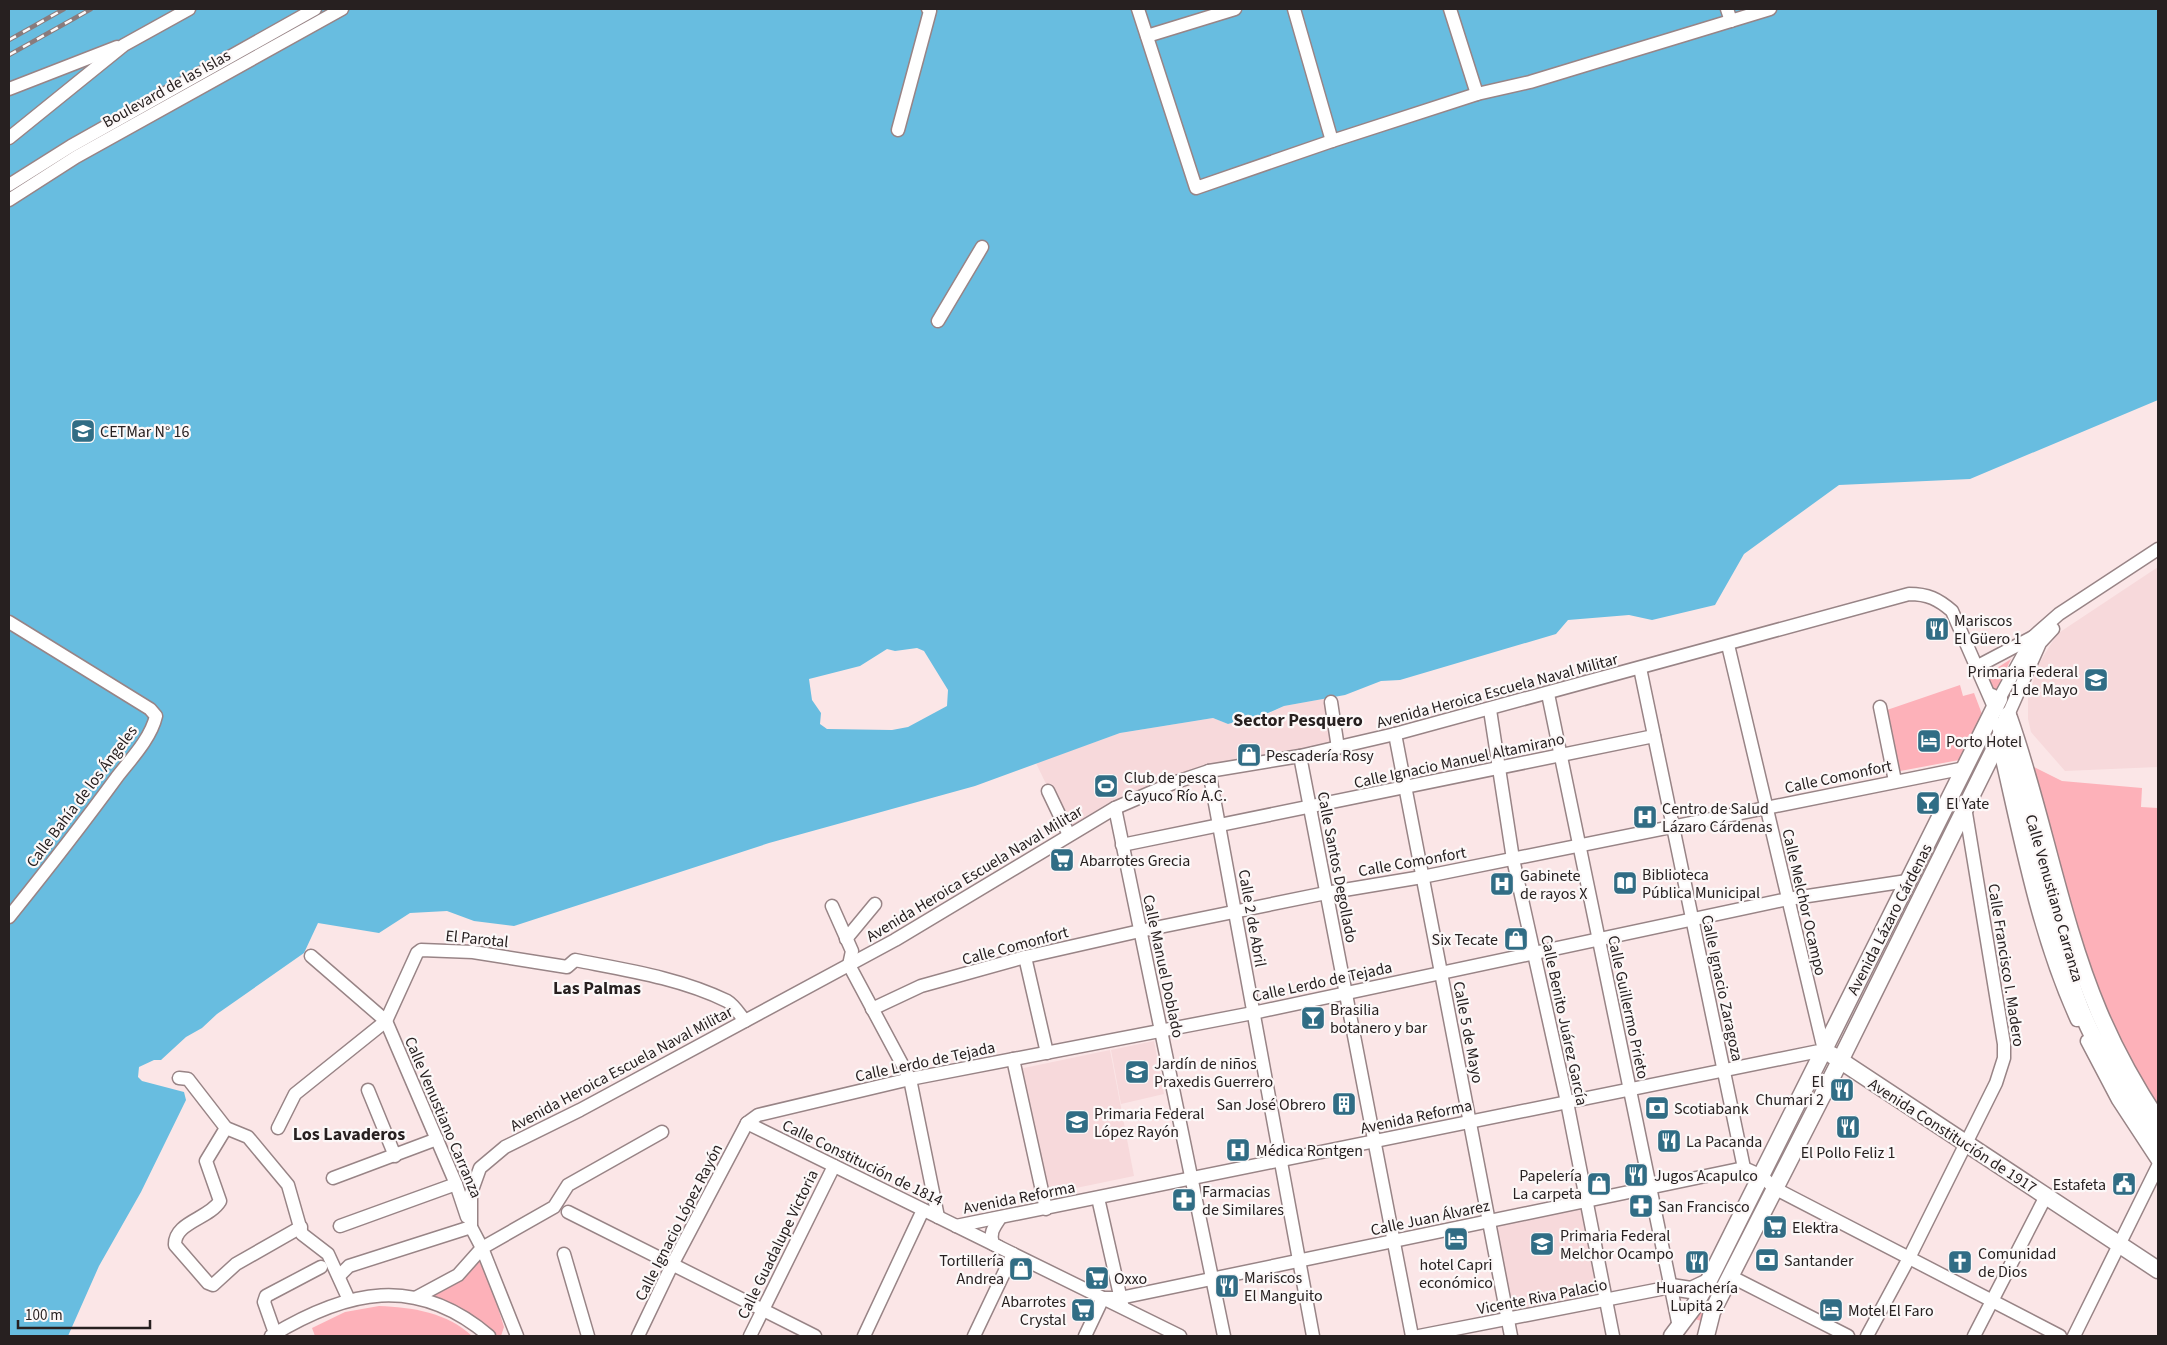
<svg xmlns="http://www.w3.org/2000/svg" width="2167" height="1345" font-family="'Source Sans 3',sans-serif">
  <style>
    .built { fill: #f7d9db }
    .green { fill: #fdb1b9 }
    .water { fill: #68bde0; fill-rule: evenodd }
    .lines { fill: none; stroke-linecap: round; stroke-linejoin: round }
    .minor-casing { stroke: #988486; stroke-width: 15 }
    .major-casing { stroke: #988486; stroke-width: 19 }
    .minor { stroke: #fff; stroke-width: 12 }
    .major { stroke: #fff; stroke-width: 16 }
    .rail-casing { stroke: #897b7c; stroke-width: 4.5 }
    .rail { stroke: #fcf8f8; stroke-width: 2.5; stroke-dasharray: 8; stroke-linecap: butt }
    .labels { text-anchor: middle; stroke-width: 4.5; stroke-linejoin: round; paint-order: stroke }
    .street-label { font-size: 16px; fill: #272020; stroke: #fcf8f8 }
    .poi-label { font-size: 16px; fill: #272020; stroke: #fcf8f8; text-anchor: start }
    .neighbourhood-label { font-size: 18px; font-weight: bold; fill: #272020; stroke: #fcf8f8 }
  </style>
  <rect width="100%" height="100%" fill="#fbe6e7"/>
  <g class="built">
    <path d="M2158,567V767L2065,771L2031,732L2028,719V697L2040,662L2057,634Z"/>
    <path d="M1328,698L1336,743L1209,768L1121,798L1068,830L1036,763L1120,733L1213,718L1228,724L1268,714L1284,706Z"/>
    <path d="M1154,1041L1164,1094L1121,1104L1111,1050Z"/>
    <path d="M1110,1050L1134,1176L1047,1194L1019,1069Z"/>
    <path d="M1581,1209L1598,1297L1510,1313L1493,1226Z"/>
  </g>
  <g class="green">
    <path d="M2011,659L1996,691H1994L1987,680L1989,673Z"/>
    <path d="M1960,685L1963,696L1974,693L1982,714L1959,760L1895,772L1884,711Z"/>
    <path d="M2030,765L2062,781L2142,788L2141,807L2158,808V1109L2119,1039L2087,966Z"/>
    <path d="M1763,1189L1766,1190L1701,1321L1692,1318Z"/>
    <path d="M482,1256L504,1327L501,1336H495L468,1312L428,1296C456,1284 463,1279 482,1256Z"/>
    <path d="M379,1306C412,1307 448,1313 472,1336H315L312,1328L345,1312Z"/>
  </g>
  <path class="water" d="M9,9H2158V400L1970,479L1839,485L1744,554L1715,605L1652,620L1629,615L1568,620L1556,634L1400,680L1381,681L1345,695L1284,706L1268,713L1228,724L1213,718L1120,733L975,786L769,843L514,926L474,921L447,911L410,913L379,933L318,923L304,953L217,1014L202,1028L186,1037L161,1060H154L139,1067L138,1077L142,1081L184,1092L186,1100L141,1192L99,1266L68,1336H9ZM917,648L924,651L948,690L947,706L908,727L892,730L827,729L820,724L821,713L812,700L809,679L860,666L887,649L895,651Z"/>
  <g class="lines">
    <defs>
      <g id="minor">
        <path d="M1138,9L1196,188L1332,141L1477,94L1530,82L1770,9"/>
        <path d="M1294,9L1332,141"/>
        <path d="M1450,9L1477,94"/>
        <path d="M1727,9L1731,21"/>
        <path d="M1147,36L1235,9"/>
        <path d="M9,89L117,47"/>
        <path d="M898,130L930,11L928,9"/>
        <path d="M9,138L124,45L189,9"/>
        <path d="M9,185L71,146L315,9"/>
        <path d="M9,200L76,157L342,9"/>
        <path d="M938,321L982,247"/>
        <path d="M9,622L150,709L156,716C151,738 131,759 117,777C82,825 46,871 9,917"/>
        <path d="M1978,666L2033,637"/>
        <path d="M1640,668L1744,1168"/>
        <path d="M1548,694L1679,1327"/>
        <path d="M1992,695L1999,699L2033,637L2059,614L2158,549"/>
        <path d="M1331,702L1338,748"/>
        <path d="M1880,707L1895,781"/>
        <path d="M1490,710L1513,859L1567,1102L1613,1336"/>
        <path d="M2008,715L2040,643L2053,629"/>
        <path d="M1395,734L1511,1336"/>
        <path d="M1998,742C2020,835 2037,933 2077,1020"/>
        <path d="M1300,756L1412,1336"/>
        <path d="M1209,771L1313,1336"/>
        <path d="M1048,791L1069,835"/>
        <path d="M1115,808L1224,1336"/>
        <path d="M1122,845L1654,736"/>
        <path d="M832,906L852,951L849,965L910,1079L938,1217"/>
        <path d="M846,939L875,904"/>
        <path d="M311,956L386,1021L456,1184L467,1217"/>
        <path d="M1025,957L1047,1053"/>
        <path d="M872,1009L921,986L1025,957L1140,931L1326,893L1422,877L1965,768"/>
        <path d="M2087,1041L2118,1100L2158,1161"/>
        <path d="M1013,1059L1046,1209"/>
        <path d="M179,1078L188,1079L226,1128L248,1137L288,1185L302,1234L328,1254L349,1300"/>
        <path d="M368,1090L395,1156"/>
        <path d="M747,1123L1180,1336"/>
        <path d="M226,1128L206,1161L220,1201C209,1219 174,1222 175,1245L208,1283L213,1285L236,1264L301,1227"/>
        <path d="M278,1128L295,1094L386,1021L417,953L421,950L473,952L567,967L575,960C626,970 680,978 727,1001C734,1005 740,1015 745,1021"/>
        <path d="M333,1178L437,1139"/>
        <path d="M1098,1198L1122,1304"/>
        <path d="M568,1212L815,1336"/>
        <path d="M340,1226L456,1184"/>
        <path d="M956,1226L1824,1050L1728,645"/>
        <path d="M999,1247L993,1244C989,1233 994,1227 1000,1218"/>
        <path d="M564,1254L588,1336"/>
        <path d="M339,1276L349,1266L471,1227"/>
        <path d="M1730,1276L1848,1336"/>
        <path d="M417,1297L458,1275L482,1248L554,1207L568,1185L662,1132"/>
        <path d="M271,1336C347,1290 416,1274 489,1336"/>
        <path d="M276,1336L264,1302L266,1296L321,1267"/>
        <path d="M517,1336L482,1248L471,1227V1193L480,1168L505,1147L580,1110L895,940L1115,808L1173,783L1209,771L1300,756L1395,734L1909,594C1928,594 1938,599 1952,611L1994,707"/>
        <path d="M638,1336L672,1265L747,1123L758,1115L910,1079L1253,1013L1788,899L1907,881"/>
        <path d="M750,1336L834,1166"/>
        <path d="M864,1336L923,1210"/>
        <path d="M974,1336L1013,1254"/>
        <path d="M1085,1336L1103,1298H1120L1744,1168L1762,1176L1774,1188L2060,1336"/>
        <path d="M1419,1336L1671,1287"/>
        <path d="M1867,1336L1909,1258L1996,1083L2004,1058V1044L1965,807"/>
        <path d="M1974,1336L2046,1196"/>
        <path d="M2074,1336L2158,1166"/>
      </g>
      <g id="major">
        <path d="M2009,718C2043,814 2059,917 2099,1012C2115,1050 2135,1086 2158,1121"/>
        <path d="M2000,726C2030,815 2044,909 2076,997C2094,1047 2128,1099 2158,1143"/>
        <path d="M1832,1055L2158,1270"/>
        <path d="M1671,1287L1691,1290L1708,1282"/>
        <path d="M1672,1336L1693,1308L1708,1282L1999,699"/>
        <path d="M1706,1336L1712,1312L1840,1061L1998,742L2008,715"/>
      </g>
    </defs>
    <use href="#minor" class="minor-casing"/>
    <use href="#major" class="major-casing"/>
    <use href="#minor" class="minor"/>
    <use href="#major" class="major"/>
    <defs>
      <g id="rail">
        <path d="M9,40L64,9"/>
        <path d="M9,55L91,9"/>
      </g>
    </defs>
    <use href="#rail" class="rail-casing"/>
    <use href="#rail" class="rail"/>
  </g>
  <defs>
    <symbol id="school-square" viewBox="-11 -11 22 22"><rect x="-9" y="-9" width="18" height="18" rx="4" fill="#316d85" stroke="#fcf8f8"/><path d="M0-5L7-2L0 1L-7-2ZM-4 1L0 2.5L4 1V4Q0 6-4 4Z" fill="#fff"/></symbol>
    <symbol id="restaurant-square" viewBox="-11 -11 22 22"><rect x="-9" y="-9" width="18" height="18" rx="4" fill="#316d85" stroke="#fcf8f8"/><path d="M-5-6h1v4h1v-4h1v4h1v-4h1v5L-1.5 .5V6h-2V.5L-5-1ZM5-6V6H3V1.5H1.5Q1.5-4 5-6Z" fill="#fff"/></symbol>
    <symbol id="hotel-square" viewBox="-11 -11 22 22"><rect x="-9" y="-9" width="18" height="18" rx="4" fill="#316d85" stroke="#fcf8f8"/><path d="M-6-4.5h1.5V1H6V5H4.5V3h-9V5H-6ZM-4 0a1.8 1.8 0 1 1 3.6 0ZM.5 0V-2.5h3Q6-2.5 6 0Z" fill="#fff"/></symbol>
    <symbol id="shop-square" viewBox="-11 -11 22 22"><rect x="-9" y="-9" width="18" height="18" rx="4" fill="#316d85" stroke="#fcf8f8"/><path d="M-5-2.5h2.3a2.7 3.5 0 0 1 5.4 0H5L5.5 6h-11ZM-1.5-2.5h3a1.5 2.3 0 0 0-3 0Z" fill="#fff"/></symbol>
    <symbol id="stadium-square" viewBox="-11 -11 22 22"><rect x="-9" y="-9" width="18" height="18" rx="4" fill="#316d85" stroke="#fcf8f8"/><path d="M0-5a6.5 5 0 1 0 0 10a6.5 5 0 1 0 0-10ZM-3.5-1.8h7v3.6h-7Z" fill="#fff"/></symbol>
    <symbol id="bar-square" viewBox="-11 -11 22 22"><rect x="-9" y="-9" width="18" height="18" rx="4" fill="#316d85" stroke="#fcf8f8"/><path d="M-6-5H6L.8 .8V4.5H3.5V6h-7V4.5H-.8V.8Z" fill="#fff"/></symbol>
    <symbol id="hospital-square" viewBox="-11 -11 22 22"><rect x="-9" y="-9" width="18" height="18" rx="4" fill="#316d85" stroke="#fcf8f8"/><path d="M-5-5h3v3.5h4V-5h3V5h-3V1.5h-4V5h-3Z" fill="#fff"/></symbol>
    <symbol id="supermarket-square" viewBox="-11 -11 22 22"><rect x="-9" y="-9" width="18" height="18" rx="4" fill="#316d85" stroke="#fcf8f8"/><path d="M-6-5.5h2.5l.6 2H6L4.5 2H-2.5L-4.4-4H-6ZM-1.5 3.2a1.3 1.3 0 1 0 .1 0ZM3 3.2a1.3 1.3 0 1 0 .1 0Z" fill="#fff"/></symbol>
    <symbol id="library-square" viewBox="-11 -11 22 22"><rect x="-9" y="-9" width="18" height="18" rx="4" fill="#316d85" stroke="#fcf8f8"/><path d="M-6-4Q-3-5.5-.7-3.5V5Q-3 3-6 4ZM6-4Q3-5.5 .7-3.5V5Q3 3 6 4Z" fill="#fff"/></symbol>
    <symbol id="building-square" viewBox="-11 -11 22 22"><rect x="-9" y="-9" width="18" height="18" rx="4" fill="#316d85" stroke="#fcf8f8"/><path d="M-4-6H4V6H1V3H-1V6H-4ZM-2.5-4.3h1.7v1.8h-1.7ZM.8-4.3h1.7v1.8H.8ZM-2.5-1h1.7V.8h-1.7ZM.8-1h1.7V.8H.8Z" fill="#fff"/></symbol>
    <symbol id="bank-square" viewBox="-11 -11 22 22"><rect x="-9" y="-9" width="18" height="18" rx="4" fill="#316d85" stroke="#fcf8f8"/><path d="M-6-4H6V4H-6ZM0-2.3a2.3 2.3 0 1 0 0 4.6a2.3 2.3 0 1 0 0-4.6Z" fill="#fff"/></symbol>
    <symbol id="civic-square" viewBox="-11 -11 22 22"><rect x="-9" y="-9" width="18" height="18" rx="4" fill="#316d85" stroke="#fcf8f8"/><path d="M-.6-6.5H3V-4.5H.6V-3L4-1V1h2V6H-6V1h2V-1L-.6-3ZM-1.2 2.5V6h2.4V2.5Z" fill="#fff"/></symbol>
    <symbol id="pharmacy-square" viewBox="-11 -11 22 22"><rect x="-9" y="-9" width="18" height="18" rx="4" fill="#316d85" stroke="#fcf8f8"/><path d="M-2-6h4v4h4v4h-4v4h-4v-4h-4v-4h4Z" fill="#fff"/></symbol>
    <symbol id="church-square" viewBox="-11 -11 22 22"><rect x="-9" y="-9" width="18" height="18" rx="4" fill="#316d85" stroke="#fcf8f8"/><path d="M-1.2-6h2.4v3.5h3.3v2.4h-3.3V6h-2.4V-.1h-3.3v-2.4h3.3Z" fill="#fff"/></symbol>
  </defs>
  <g fill-rule="evenodd">
    <use href="#school-square" x="69" y="417" width="28" height="28"/>
    <use href="#restaurant-square" x="1923" y="615" width="28" height="28"/>
    <use href="#school-square" x="2082" y="666" width="28" height="28"/>
    <use href="#hotel-square" x="1915" y="727" width="28" height="28"/>
    <use href="#shop-square" x="1235" y="741" width="28" height="28"/>
    <use href="#stadium-square" x="1092" y="772" width="28" height="28"/>
    <use href="#bar-square" x="1914" y="789" width="28" height="28"/>
    <use href="#hospital-square" x="1631" y="803" width="28" height="28"/>
    <use href="#supermarket-square" x="1048" y="846" width="28" height="28"/>
    <use href="#library-square" x="1611" y="869" width="28" height="28"/>
    <use href="#hospital-square" x="1488" y="870" width="28" height="28"/>
    <use href="#shop-square" x="1502" y="925" width="28" height="28"/>
    <use href="#bar-square" x="1299" y="1004" width="28" height="28"/>
    <use href="#school-square" x="1123" y="1058" width="28" height="28"/>
    <use href="#restaurant-square" x="1828" y="1076" width="28" height="28"/>
    <use href="#building-square" x="1330" y="1090" width="28" height="28"/>
    <use href="#bank-square" x="1643" y="1094" width="28" height="28"/>
    <use href="#school-square" x="1063" y="1108" width="28" height="28"/>
    <use href="#restaurant-square" x="1834" y="1113" width="28" height="28"/>
    <use href="#restaurant-square" x="1655" y="1127" width="28" height="28"/>
    <use href="#hospital-square" x="1224" y="1136" width="28" height="28"/>
    <use href="#restaurant-square" x="1622" y="1161" width="28" height="28"/>
    <use href="#shop-square" x="1585" y="1170" width="28" height="28"/>
    <use href="#civic-square" x="2110" y="1170" width="28" height="28"/>
    <use href="#pharmacy-square" x="1170" y="1186" width="28" height="28"/>
    <use href="#pharmacy-square" x="1627" y="1192" width="28" height="28"/>
    <use href="#supermarket-square" x="1761" y="1213" width="28" height="28"/>
    <use href="#hotel-square" x="1442" y="1225" width="28" height="28"/>
    <use href="#school-square" x="1528" y="1230" width="28" height="28"/>
    <use href="#bank-square" x="1753" y="1246" width="28" height="28"/>
    <use href="#restaurant-square" x="1683" y="1248" width="28" height="28"/>
    <use href="#church-square" x="1946" y="1248" width="28" height="28"/>
    <use href="#shop-square" x="1007" y="1255" width="28" height="28"/>
    <use href="#supermarket-square" x="1083" y="1264" width="28" height="28"/>
    <use href="#restaurant-square" x="1213" y="1272" width="28" height="28"/>
    <use href="#supermarket-square" x="1069" y="1296" width="28" height="28"/>
    <use href="#hotel-square" x="1817" y="1296" width="28" height="28"/>
  </g>
  <g class="labels">
    <g class="street-label">
      <text transform="translate(166 88) rotate(-29)" y="6">Boulevard de las Islas</text>
      <text transform="translate(1497 690) rotate(-15)" y="6">Avenida Heroica Escuela Naval Militar</text>
      <text transform="translate(1459 760) rotate(-12)" y="6">Calle Ignacio Manuel Altamirano</text>
      <text transform="translate(1838 776) rotate(-12)" y="6">Calle Comonfort</text>
      <text transform="translate(81 796) rotate(-53)" y="6">Calle Bahía de los Ángeles</text>
      <text transform="translate(1412 861) rotate(-10)" y="6">Calle Comonfort</text>
      <text transform="translate(1338 867) rotate(79)" y="6">Calle Santos Degollado</text>
      <text transform="translate(974 873) rotate(-31)" y="6">Avenida Heroica Escuela Naval Militar</text>
      <text transform="translate(2055 898) rotate(74)" y="6">Calle Venustiano Carranza</text>
      <text transform="translate(1805 902) rotate(77)" y="6">Calle Melchor Ocampo</text>
      <text transform="translate(1253 918) rotate(80)" y="6">Calle 2 de Abril</text>
      <text transform="translate(1889 919) rotate(-63)" y="6">Avenida Lázaro Cárdenas</text>
      <text transform="translate(477 938) rotate(6)" y="6">El Parotal</text>
      <text transform="translate(1015 945) rotate(-15)" y="6">Calle Comonfort</text>
      <text transform="translate(2007 965) rotate(81)" y="6">Calle Francisco I. Madero</text>
      <text transform="translate(1164 966) rotate(78)" y="6">Calle Manuel Doblado</text>
      <text transform="translate(1322 981) rotate(-12)" y="6">Calle Lerdo de Tejada</text>
      <text transform="translate(1723 988) rotate(78)" y="6">Calle Ignacio Zaragoza</text>
      <text transform="translate(1629 1007) rotate(78)" y="6">Calle Guillermo Prieto</text>
      <text transform="translate(1565 1020) rotate(78)" y="6">Calle Benito Juárez García</text>
      <text transform="translate(1469 1032) rotate(79)" y="6">Calle 5 de Mayo</text>
      <text transform="translate(925 1061) rotate(-12)" y="6">Calle Lerdo de Tejada</text>
      <text transform="translate(621 1068) rotate(-28)" y="6">Avenida Heroica Escuela Naval Militar</text>
      <text transform="translate(1416 1116) rotate(-12)" y="6">Avenida Reforma</text>
      <text transform="translate(444 1117) rotate(67)" y="6">Calle Venustiano Carranza</text>
      <text transform="translate(1953 1135) rotate(33)" y="6">Avenida Constitución de 1917</text>
      <text transform="translate(863 1162) rotate(26)" y="6">Calle Constitución de 1814</text>
      <text transform="translate(1019 1197) rotate(-11)" y="6">Avenida Reforma</text>
      <text transform="translate(1430 1217) rotate(-12)" y="6">Calle Juan Álvarez</text>
      <text transform="translate(678 1222) rotate(-63)" y="6">Calle Ignacio López Rayón</text>
      <text transform="translate(777 1244) rotate(-64)" y="6">Calle Guadalupe Victoria</text>
      <text transform="translate(1542 1296) rotate(-11)" y="6">Vicente Riva Palacio</text>
    </g>
    <g class="poi-label">
      <text x="100" y="437">CETMar N° 16</text>
      <text x="1954" y="626">Mariscos<tspan x="1954" dy="18">El Güero 1</tspan></text>
      <text x="2078" y="677" text-anchor="end">Primaria Federal<tspan x="2078" dy="18">1 de Mayo</tspan></text>
      <text x="1946" y="747">Porto Hotel</text>
      <text x="1266" y="761">Pescadería Rosy</text>
      <text x="1124" y="783">Club de pesca<tspan x="1124" dy="18">Cayuco Río A.C.</tspan></text>
      <text x="1946" y="809">El Yate</text>
      <text x="1662" y="814">Centro de Salud<tspan x="1662" dy="18">Lázaro Cárdenas</tspan></text>
      <text x="1080" y="866">Abarrotes Grecia</text>
      <text x="1642" y="880">Biblioteca<tspan x="1642" dy="18">Pública Municipal</tspan></text>
      <text x="1520" y="881">Gabinete<tspan x="1520" dy="18">de rayos X</tspan></text>
      <text x="1498" y="945" text-anchor="end">Six Tecate</text>
      <text x="1330" y="1015">Brasilia<tspan x="1330" dy="18">botanero y bar</tspan></text>
      <text x="1154" y="1069">Jardín de niños<tspan x="1154" dy="18">Praxedis Guerrero</tspan></text>
      <text x="1824" y="1087" text-anchor="end">El<tspan x="1824" dy="18">Chumari 2</tspan></text>
      <text x="1326" y="1110" text-anchor="end">San José Obrero</text>
      <text x="1674" y="1114">Scotiabank</text>
      <text x="1094" y="1119">Primaria Federal<tspan x="1094" dy="18">López Rayón</tspan></text>
      <text x="1686" y="1147">La Pacanda</text>
      <text x="1256" y="1156">Médica Rontgen</text>
      <text x="1848" y="1158" text-anchor="middle">El Pollo Feliz 1</text>
      <text x="1582" y="1181" text-anchor="end">Papelería<tspan x="1582" dy="18">La carpeta</tspan></text>
      <text x="1654" y="1181">Jugos Acapulco</text>
      <text x="2106" y="1190" text-anchor="end">Estafeta</text>
      <text x="1202" y="1197">Farmacias<tspan x="1202" dy="18">de Similares</tspan></text>
      <text x="1658" y="1212">San Francisco</text>
      <text x="1792" y="1233">Elektra</text>
      <text x="1560" y="1241">Primaria Federal<tspan x="1560" dy="18">Melchor Ocampo</tspan></text>
      <text x="1978" y="1259">Comunidad<tspan x="1978" dy="18">de Dios</tspan></text>
      <text x="1004" y="1266" text-anchor="end">Tortillería<tspan x="1004" dy="18">Andrea</tspan></text>
      <text x="1784" y="1266">Santander</text>
      <text x="1456" y="1270" text-anchor="middle">hotel Capri<tspan x="1456" dy="18">económico</tspan></text>
      <text x="1244" y="1283">Mariscos<tspan x="1244" dy="18">El Manguito</tspan></text>
      <text x="1114" y="1284">Oxxo</text>
      <text x="1697" y="1293" text-anchor="middle">Huarachería<tspan x="1697" dy="18">Lupita 2</tspan></text>
      <text x="1066" y="1307" text-anchor="end">Abarrotes<tspan x="1066" dy="18">Crystal</tspan></text>
      <text x="1848" y="1316">Motel El Faro</text>
    </g>
    <g class="neighbourhood-label">
      <text x="1298" y="726">Sector Pesquero</text>
      <text x="597" y="994">Las Palmas</text>
      <text x="349" y="1140">Los Lavaderos</text>
    </g>
  </g>
  <rect width="2167" height="1345" fill="none" stroke="#272020" stroke-width="20"/>
  <path d="M18 1320v8h132v-8" fill="none" stroke="#272020" stroke-width="2.5"/>
  <text x="25" y="1320" font-size="15" fill="#272020" stroke="#fcf8f8" stroke-width="4" paint-order="stroke">100 m</text>
</svg>
